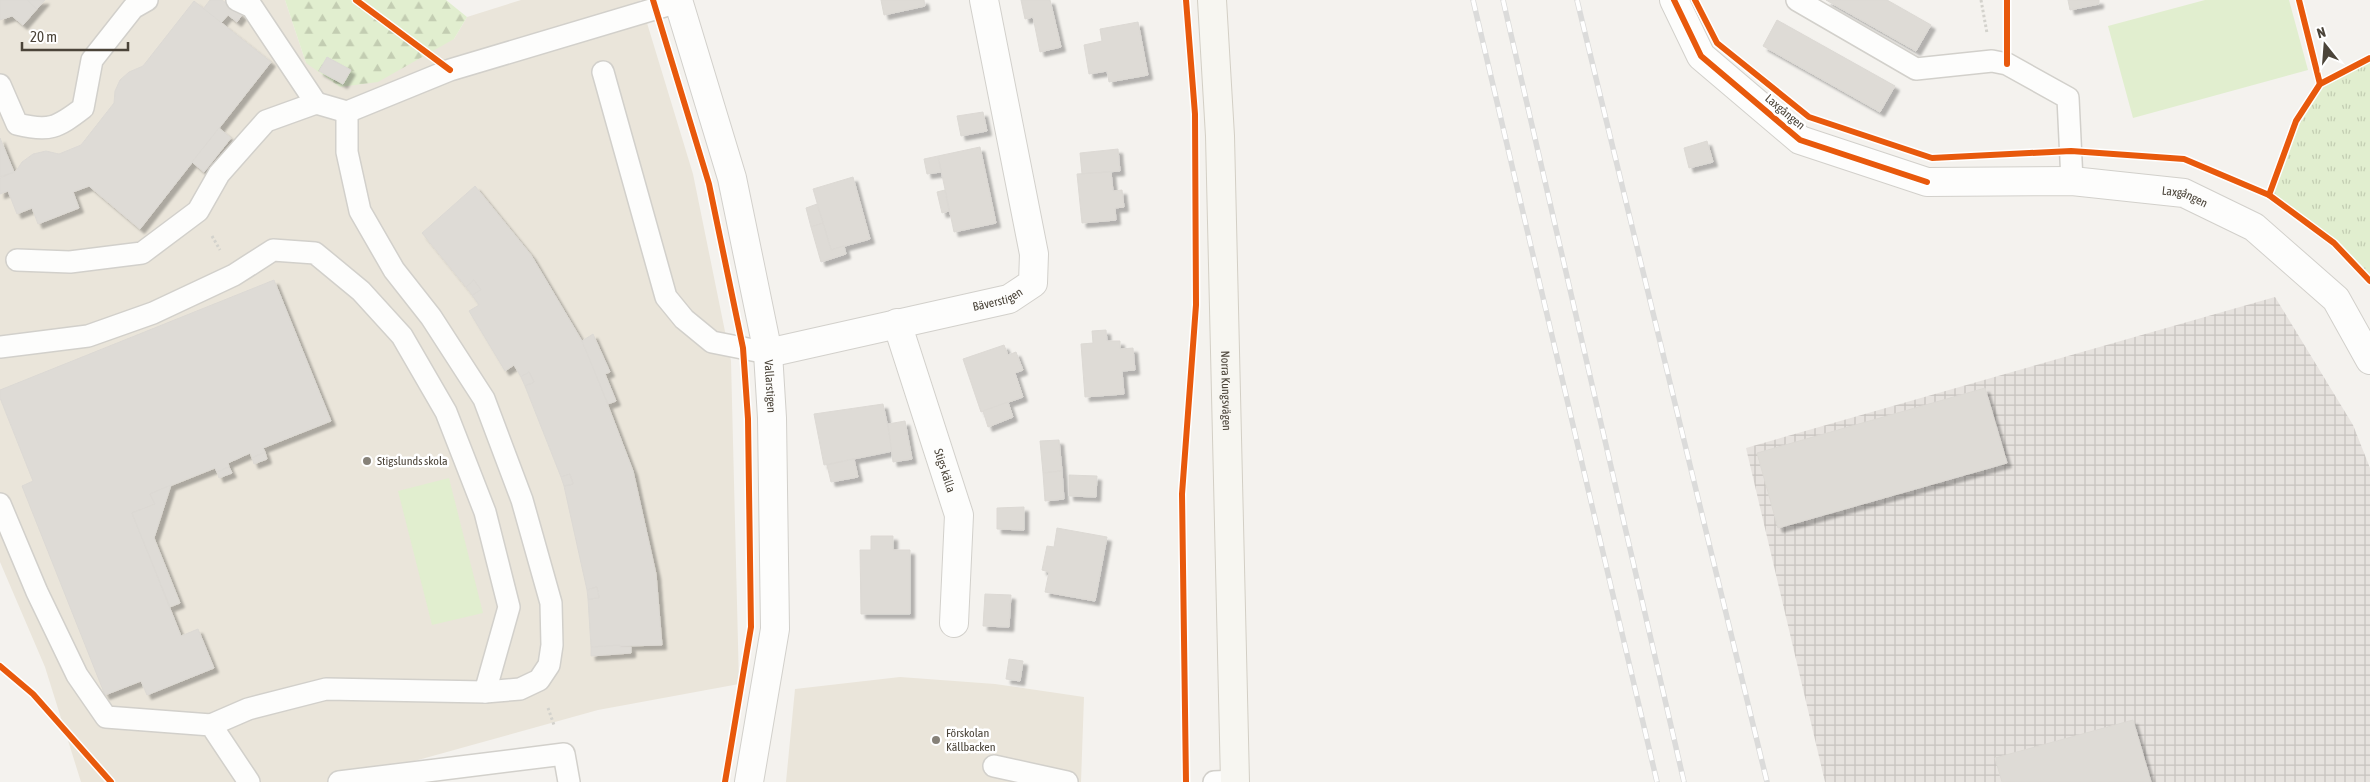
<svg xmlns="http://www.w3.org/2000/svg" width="2370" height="782" font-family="'Asap Condensed',sans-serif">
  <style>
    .industrial { fill: url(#industrial-grid) }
    .education { fill: #eae5da }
    .grass { fill: #e1eecf }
    .forest { fill: url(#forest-firs) }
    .park { fill: url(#park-tufts) }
    .building { fill: #dedbd6; stroke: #dcd9d4; filter: url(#shadow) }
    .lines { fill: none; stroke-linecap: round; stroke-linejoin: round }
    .lane-casing { stroke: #d2d0cb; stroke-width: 24 }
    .street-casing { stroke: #d2d0cb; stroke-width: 30 }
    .secondary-casing { stroke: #d3cfc5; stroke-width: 30 }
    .path { stroke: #d3d2cc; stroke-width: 3; stroke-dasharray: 2.5 2.5; stroke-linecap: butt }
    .lane { stroke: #fdfdfc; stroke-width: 21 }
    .street { stroke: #fdfdfc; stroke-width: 28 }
    .secondary { stroke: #f7f6f1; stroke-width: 28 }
    .rail-casing { stroke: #dbdbda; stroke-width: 5.5 }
    .rail { stroke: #fff; stroke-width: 4; stroke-dasharray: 11; stroke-linecap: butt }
    .cycleway-casing { stroke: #fff; stroke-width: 9 }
    .cycleway { stroke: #e8590c; stroke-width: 6 }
    .poi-dot { fill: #868178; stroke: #fff; stroke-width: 2 }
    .labels { text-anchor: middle; stroke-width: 5; stroke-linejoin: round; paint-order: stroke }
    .street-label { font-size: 12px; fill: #4b4439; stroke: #fff }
    .poi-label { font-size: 12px; fill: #4b4439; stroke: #fff; text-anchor: start }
  </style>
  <defs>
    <pattern id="industrial-grid" width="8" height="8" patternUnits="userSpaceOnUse" patternTransform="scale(1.25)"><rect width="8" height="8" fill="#e6e2de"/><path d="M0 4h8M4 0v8" fill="none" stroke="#c7c3bf"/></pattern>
    <pattern id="forest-firs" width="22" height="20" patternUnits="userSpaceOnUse" patternTransform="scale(1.25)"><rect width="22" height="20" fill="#e1eecf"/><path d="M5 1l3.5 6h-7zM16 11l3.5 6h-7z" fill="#c3cdb2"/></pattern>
    <pattern id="park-tufts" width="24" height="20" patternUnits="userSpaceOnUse" patternTransform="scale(1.25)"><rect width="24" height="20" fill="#e1eecf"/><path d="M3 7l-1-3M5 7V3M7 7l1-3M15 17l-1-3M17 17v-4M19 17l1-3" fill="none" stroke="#c3cdb2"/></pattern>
    <filter id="shadow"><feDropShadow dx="4.5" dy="4.5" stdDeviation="1" flood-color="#0004"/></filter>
  </defs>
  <rect width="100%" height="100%" fill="#f4f2ee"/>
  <path class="industrial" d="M2275,297L2353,425L2370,468V782H1825L1746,448Z"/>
  <g class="education">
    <path d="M0,0H285L306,63L454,39L467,17L521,0H640L693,174L731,361L739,684L598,710L364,775L350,782H81L45,667L0,562Z"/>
    <path d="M900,677L995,684L1084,697L1081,782H786L795,689Z"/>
  </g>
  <g class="grass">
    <path d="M2205,0H2289L2308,70L2133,118L2108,26Z"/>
    <path d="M449,478L483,613L432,625L398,491Z"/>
  </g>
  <path class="forest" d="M285,0H446L467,17L454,39L378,82L340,87L306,63Z"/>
  <path class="park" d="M2370,58V281L2334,243L2269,195L2296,121L2320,84Z"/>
  <g class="building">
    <path d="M0,0H27L37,9L23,25L12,16L0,20Z"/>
    <path d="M27,0H45L37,9Z"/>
    <path d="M210,0H222L242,15L237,22L228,15L221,23L203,9Z"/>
    <path d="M881,0H924L925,6L884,15Z"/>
    <path d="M1021,0H1050L1061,47L1040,52L1033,17L1025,19Z"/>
    <path d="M1826,0H1887L1931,25L1916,51Z"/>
    <path d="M2068,0H2099V4L2070,10Z"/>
    <path d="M194,1L271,62L140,229L89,186L73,192L79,208L38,224L32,208L17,214L8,191L0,194V178L16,171L22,162L33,154L46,151L59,154L81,145L114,103L115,91L120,80L129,72L143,66Z"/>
    <path d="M1777,20L1895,86L1880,112L1763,46Z"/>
    <path d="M1138,22L1148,75L1109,82L1107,71L1089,74L1084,45L1102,41L1100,29Z"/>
    <path d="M327,57L351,70L343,84L319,71Z"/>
    <path d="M983,112L987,131L961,136L957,116Z"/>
    <path d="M219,128L231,138L204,172L192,162Z"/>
    <path d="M0,138L14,172L0,177Z"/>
    <path d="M1707,141L1713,162L1689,168L1684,148Z"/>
    <path d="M980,147L996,223L954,232L938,156Z"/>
    <path d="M1118,149L1120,171L1082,174L1080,153Z"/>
    <path d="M938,156L941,172L927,174L924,159Z"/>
    <path d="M1111,172L1113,191L1122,190L1124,207L1115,208L1116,220L1082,223L1077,174Z"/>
    <path d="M853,177L870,239L831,250L813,189Z"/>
    <path d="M475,186L531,255L582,341L591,361L633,471L656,574L662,645L591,647L588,599L599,598L597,587L587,590L564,486L573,484L570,474L561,477L525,386L534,382L529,372L521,377L514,365L505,371L469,311L479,305L472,295L481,290L480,289L474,280L466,287L422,233Z"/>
    <path d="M945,190L949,211L942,213L937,192Z"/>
    <path d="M817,204L823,223L811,227L806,208Z"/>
    <path d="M823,223L831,250L844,246L846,254L821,262L811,227Z"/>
    <path d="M274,280L331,421L263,448L265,452L252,458L250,453L228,463L229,467L217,472L215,468L150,494L155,504L132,513L181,636L198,629L214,668L147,695L141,681L105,695L22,486L33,481L0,398V390Z"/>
    <path d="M474,280L481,290L472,295L466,287Z"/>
    <path d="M1106,330L1107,341H1120V349L1133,348L1135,370L1122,371L1124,394L1085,397L1081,344L1093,343L1092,331Z"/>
    <path d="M593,334L610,372L605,374L616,401L608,404L582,341Z"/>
    <path d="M1004,345L1008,355L1016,352L1023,370L1015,373L1023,397L981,412L963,359Z"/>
    <path d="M529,372L534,382L525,386L521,377Z"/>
    <path d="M1985,388L2007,463L1778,528L1757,453Z"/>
    <path d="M1008,402L1013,417L988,427L983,411Z"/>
    <path d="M883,404L893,451L824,465L814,414Z"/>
    <path d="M905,421L912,459L893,462L888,424Z"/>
    <path d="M1059,440L1062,471L1043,473L1040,441Z"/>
    <path d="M265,452L267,459L254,464L252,458Z"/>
    <path d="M854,459L858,477L831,482L827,465Z"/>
    <path d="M229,467L232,473L219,478L217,472Z"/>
    <path d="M1062,471L1064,499L1045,501L1043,473Z"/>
    <path d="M570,474L573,484L564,486L561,477Z"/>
    <path d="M1069,475L1097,476L1096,497L1069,496Z"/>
    <path d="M171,485L154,538L180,603L170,607L132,513L155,504L150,494Z"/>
    <path d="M1024,507V530L997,529V508Z"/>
    <path d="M1057,528L1107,537L1095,601L1045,592L1049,572L1042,570L1047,546L1054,547Z"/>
    <path d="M871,536H893V550H910V614H861L860,550H871Z"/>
    <path d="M597,587L599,598L588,599L587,590Z"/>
    <path d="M985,594L1011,595L1009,627L983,626Z"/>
    <path d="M620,645V647H631V653L591,656V647Z"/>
    <path d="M1009,659L1023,661L1020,681L1006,679Z"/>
    <path d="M2133,720L2151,782H2002L1995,758Z"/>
  </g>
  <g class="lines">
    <defs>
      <g id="lane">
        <path d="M237,0L252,7L316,103"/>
        <path d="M1797,0L1916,69L1992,61L2007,64L2068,98L2072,181"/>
        <path d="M603,72L666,297L684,319L712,342L768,353"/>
        <path d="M0,85L17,124C49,132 57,128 83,108L92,60L133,8L147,0"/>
        <path d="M347,112V152L360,211L394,270L431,317L484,399L522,500L551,603L552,645L549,665L539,680L520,689L485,692"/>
        <path d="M17,260L70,262L142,253L198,211L219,174L266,121L316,103L347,112L450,70L678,2"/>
        <path d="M0,347L88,336L153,313L234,275L273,250L315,253L361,291L402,336L446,412L485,512L509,607L485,692L326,689L248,709L211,725"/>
        <path d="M0,504L37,592L77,675L106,717L211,725L249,782"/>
        <path d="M994,766L1067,782"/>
        <path d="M339,782L564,754L569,782"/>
        <path d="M1214,782L1235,781"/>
      </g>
      <g id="street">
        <path id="s1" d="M678,0L732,178L768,353L772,418L775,629L749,782"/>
        <path id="s2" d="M1674,0L1701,56L1800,140L1927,182L2072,181L2184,193L2254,227L2336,299L2370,360"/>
        <path id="s3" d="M897,323L959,515L954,623"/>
        <path id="s4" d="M768,353L1009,299L1033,283L1034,254L984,0"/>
      </g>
      <g id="secondary">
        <path id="s5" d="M1212,0L1220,136L1235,782"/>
      </g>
    </defs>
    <use href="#lane" class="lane-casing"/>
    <use href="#street" class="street-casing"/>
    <use href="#secondary" class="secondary-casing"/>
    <g class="path">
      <path d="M356,0L424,50"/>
      <path d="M1981,0L1987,33"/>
      <path d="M2299,0L2320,84"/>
      <path d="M2007,34V0"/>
      <path d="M212,236L220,250"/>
      <path d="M548,708L554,725"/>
    </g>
    <use href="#lane" class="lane"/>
    <use href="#street" class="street"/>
    <use href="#secondary" class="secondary"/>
    <defs>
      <g id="rail">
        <path d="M1473,0L1657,782"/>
        <path d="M1503,0L1684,782"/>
        <path d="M1577,0L1767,782"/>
      </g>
    </defs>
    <use href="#rail" class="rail-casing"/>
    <use href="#rail" class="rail"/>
    <defs>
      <g id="cycleway">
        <path d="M356,0L450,70"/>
        <path d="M653,0L709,184L743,348L748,419L751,627L725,782"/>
        <path d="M1674,0L1701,56L1800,140L1927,182"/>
        <path d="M1695,0L1717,43L1809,117L1932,158L2071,151L2184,159L2269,195L2334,243L2370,281"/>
        <path d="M2299,0L2320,84"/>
        <path d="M2007,64V0"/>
        <path d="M2269,195L2296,121L2320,84L2370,58"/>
        <path d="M0,666L33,694L111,782"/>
        <path d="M1186,782L1182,494L1196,305L1195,114L1186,0"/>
      </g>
    </defs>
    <use href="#cycleway" class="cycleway-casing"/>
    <use href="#cycleway" class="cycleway"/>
  </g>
  <g class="poi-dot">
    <circle cx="367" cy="461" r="5"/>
    <circle cx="936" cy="740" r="5"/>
  </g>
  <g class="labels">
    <g class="street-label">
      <text transform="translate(1785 112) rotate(40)" y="4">Laxgången</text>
      <text dy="4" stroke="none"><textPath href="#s2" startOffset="585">Laxgången</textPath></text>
      <text dy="4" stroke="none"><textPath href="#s4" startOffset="236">Bäverstigen</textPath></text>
      <text dy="4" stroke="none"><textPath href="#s1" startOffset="398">Vallarstigen</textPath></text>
      <text dy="4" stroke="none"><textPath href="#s5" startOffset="391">Norra Kungsvägen</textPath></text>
      <text dy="4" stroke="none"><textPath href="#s3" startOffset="155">Stigs källa</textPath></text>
    </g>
    <g class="poi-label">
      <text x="377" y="465">Stigslunds skola</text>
      <text x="946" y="737">Förskolan<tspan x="946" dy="14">Källbacken</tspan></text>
    </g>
  </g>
  <g transform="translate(2325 45) rotate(343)" stroke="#ffffff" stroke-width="4" paint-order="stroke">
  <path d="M0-4L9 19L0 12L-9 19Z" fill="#4b4439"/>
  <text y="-8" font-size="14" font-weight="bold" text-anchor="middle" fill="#4b4439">N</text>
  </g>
  <path d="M22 42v8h106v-8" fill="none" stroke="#4b4439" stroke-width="2.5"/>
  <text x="30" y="42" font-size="15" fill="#4b4439" stroke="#ffffff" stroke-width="4" paint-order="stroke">20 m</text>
</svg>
